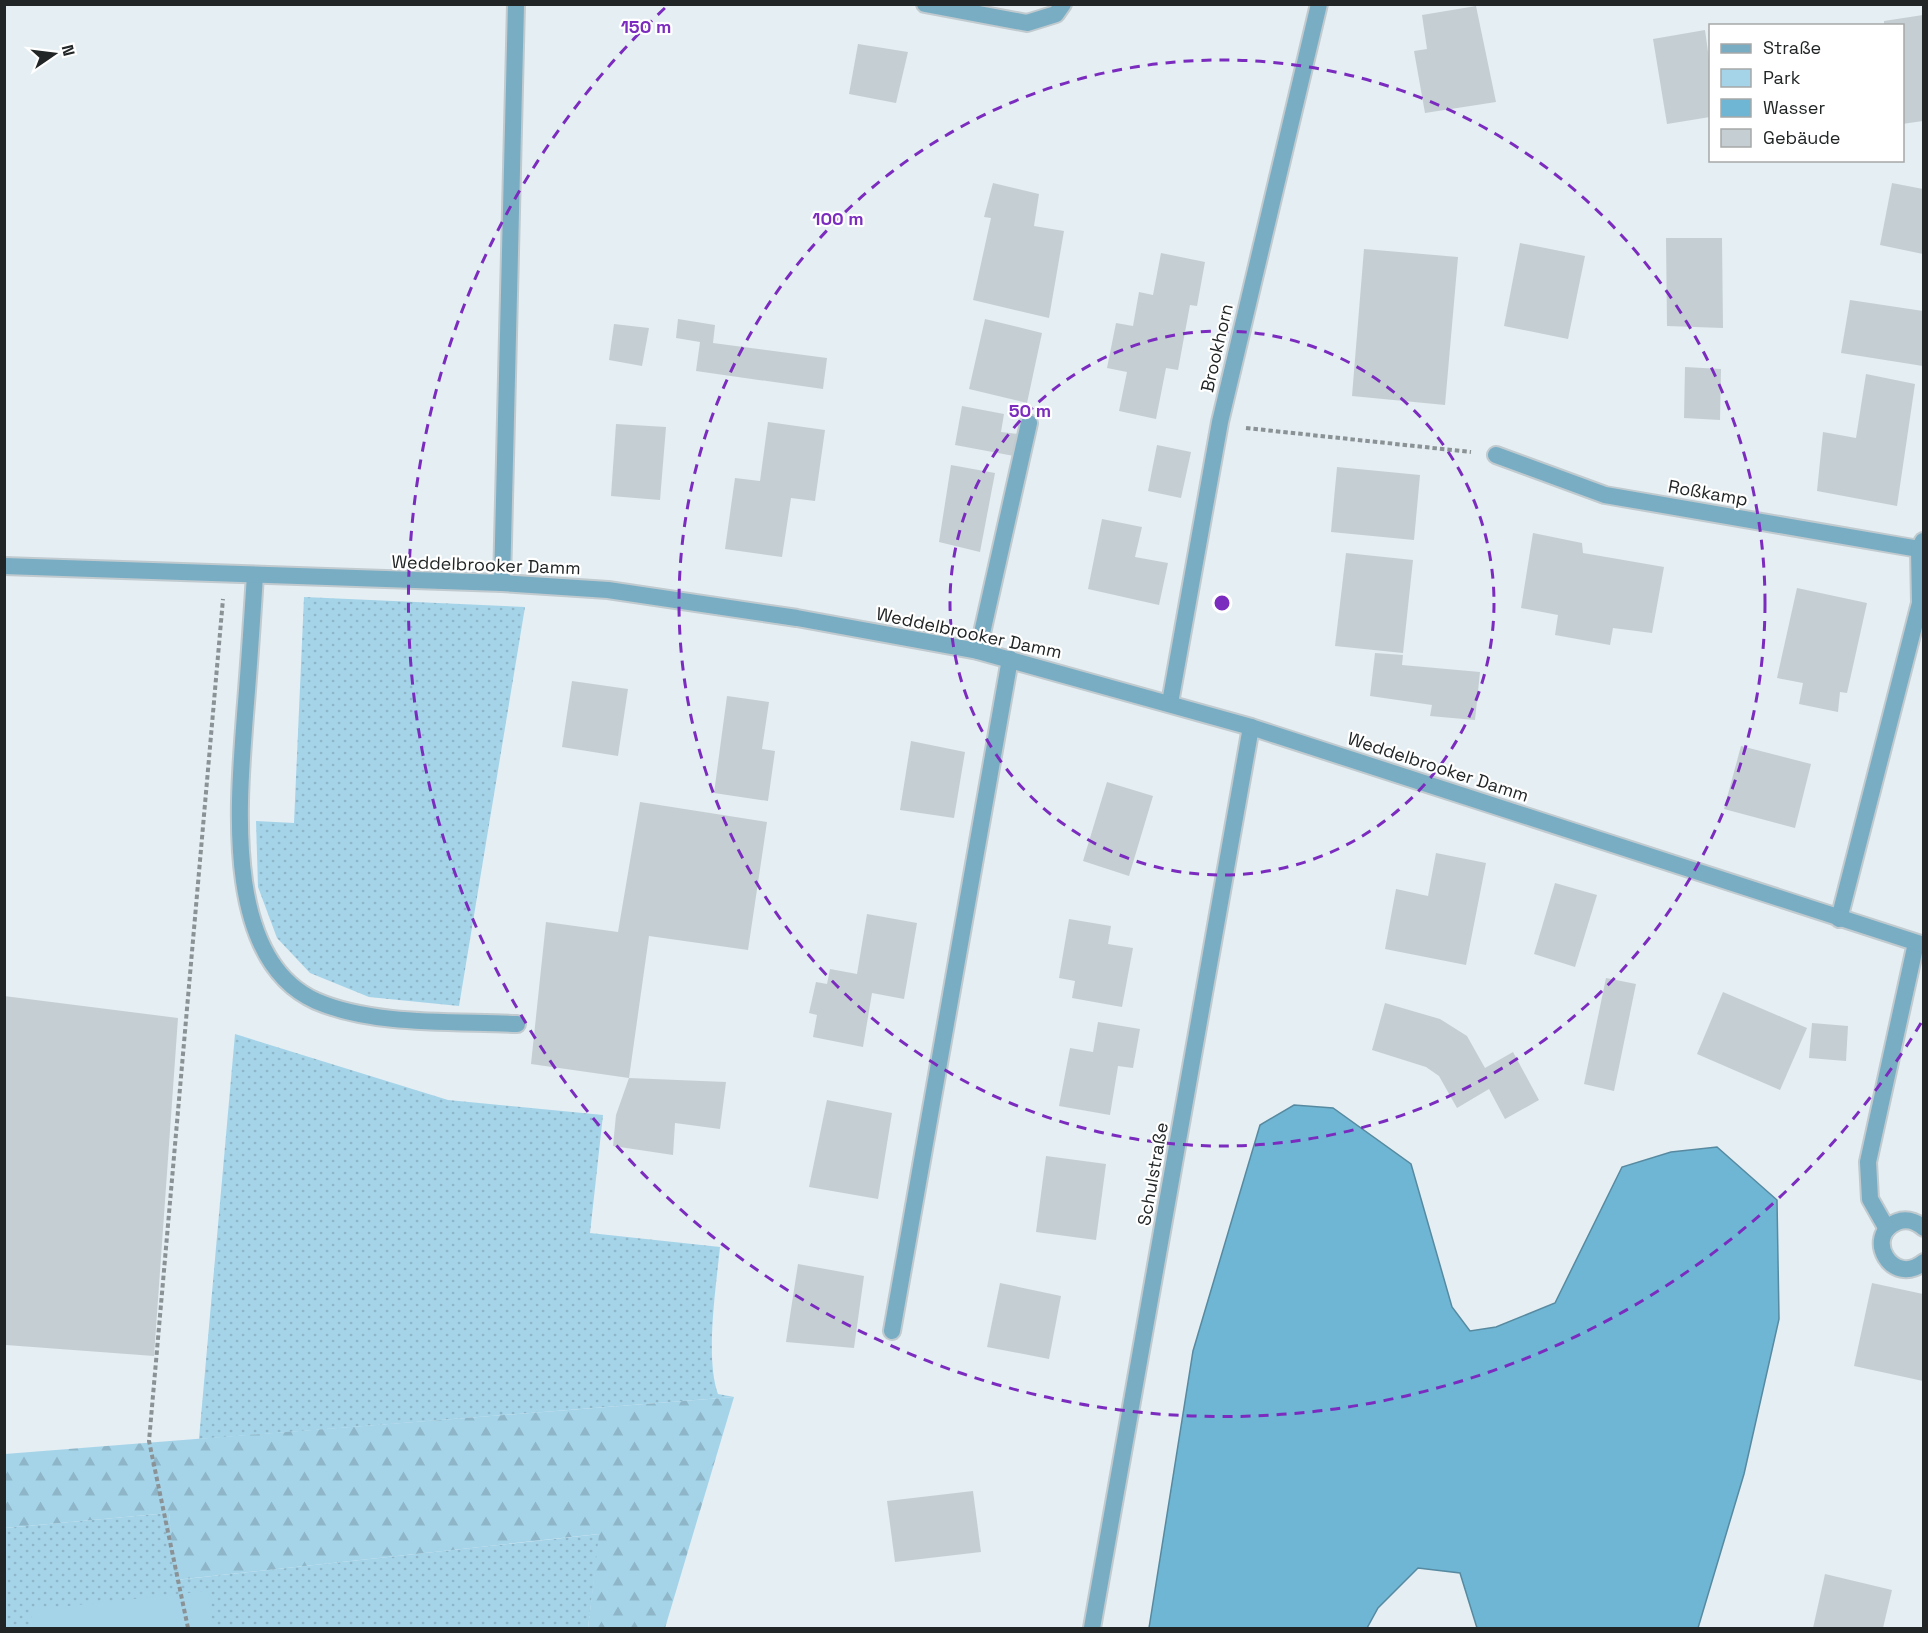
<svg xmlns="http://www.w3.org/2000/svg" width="1928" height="1633" font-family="'Space Grotesk',sans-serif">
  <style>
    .green { fill: url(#green-dots) }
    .forest { fill: url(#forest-firs) }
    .pitch { fill: #a5d4e9 }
    .water { fill: #6eb6d4; stroke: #578aa0; stroke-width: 1.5 }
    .building { fill: #c5cfd3 }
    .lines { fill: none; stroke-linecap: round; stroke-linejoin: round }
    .service-casing { stroke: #c1cace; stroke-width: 20 }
    .minor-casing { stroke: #c1cace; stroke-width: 20 }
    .tertiary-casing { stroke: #c1cace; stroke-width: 20 }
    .path { stroke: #8b9295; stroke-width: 4; stroke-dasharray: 4.5 3; stroke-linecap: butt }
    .service { stroke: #78adc4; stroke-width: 16 }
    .minor { stroke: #78adc4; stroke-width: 16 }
    .tertiary { stroke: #78adc4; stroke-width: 16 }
    .ring { fill: none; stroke: #7b2cbf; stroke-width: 3; stroke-dasharray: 10 8 }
    .labels { text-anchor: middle; stroke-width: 4.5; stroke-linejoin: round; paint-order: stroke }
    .street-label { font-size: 18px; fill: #212526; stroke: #fff }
    .centre { fill: #7b2cbf; stroke: #fff; stroke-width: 3 }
    .ring-label { font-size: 18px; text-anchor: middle; font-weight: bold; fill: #7b2cbf; stroke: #fff; stroke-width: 4.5; stroke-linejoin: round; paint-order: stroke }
  </style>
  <defs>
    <pattern id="green-dots" width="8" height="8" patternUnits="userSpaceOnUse" patternTransform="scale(1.5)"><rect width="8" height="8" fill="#a5d4e9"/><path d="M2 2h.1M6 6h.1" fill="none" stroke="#8eb6c8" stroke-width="1.8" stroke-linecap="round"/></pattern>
    <pattern id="forest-firs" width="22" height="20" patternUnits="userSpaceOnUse" patternTransform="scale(1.5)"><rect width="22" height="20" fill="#a5d4e9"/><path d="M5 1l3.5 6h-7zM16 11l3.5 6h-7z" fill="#8eb6c8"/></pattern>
  </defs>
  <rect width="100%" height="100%" fill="#e4eef3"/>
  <g class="green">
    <path d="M304,597L525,607L459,1006L369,997L310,973L277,938L258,887L256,821L294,823Z"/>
    <path d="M235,1034L448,1100L603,1115L590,1233L720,1247C716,1287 705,1358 718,1394L734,1397L199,1439Z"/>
    <path d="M169,1513L176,1580L600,1534L588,1628H5V1528Z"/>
  </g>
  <path class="forest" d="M734,1397L665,1628H588L599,1534L175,1580L169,1513L5,1528V1454Z"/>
  <path class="pitch" d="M208,1591L213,1628H33L31,1610Z"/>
  <path class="water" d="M1294,1105L1333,1108L1411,1164L1452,1307L1470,1331L1496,1327L1555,1303L1622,1167L1671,1152L1717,1147L1777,1200L1779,1319L1744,1474L1698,1628H1477L1460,1573L1418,1568L1378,1608L1367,1628H1149L1193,1351L1260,1125Z"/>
  <g class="building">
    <path d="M1476,6L1496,102L1425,113L1414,51L1427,49L1422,15Z"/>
    <path d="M1923,15V121L1902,124V26H1884V21Z"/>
    <path d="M1705,30L1710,66V117L1667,124L1653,39Z"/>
    <path d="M858,44L908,52L896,103L849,94Z"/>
    <path d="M993,183L1039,194L1034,226L1064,231L1049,318L973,300L991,218L984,217Z"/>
    <path d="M1892,183L1923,189V254L1880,245Z"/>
    <path d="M1666,238H1722L1723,328L1667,326Z"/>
    <path d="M1520,243L1585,256L1568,339L1504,326Z"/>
    <path d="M1364,249L1458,257L1445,405L1352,396Z"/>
    <path d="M1161,253L1205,262L1197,306L1190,305L1178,370L1166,368L1156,419L1119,411L1127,372L1107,368L1116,323L1133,326L1139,292L1153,295Z"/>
    <path d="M1850,300L1923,311V366L1841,353Z"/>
    <path d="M678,319L715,325L713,343L827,358L823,389L696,371L700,342L676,338Z"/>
    <path d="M985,319L1042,333L1027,403L969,389Z"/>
    <path d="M614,324L649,328L642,366L609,360Z"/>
    <path d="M1685,367L1721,369L1720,420L1684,418Z"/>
    <path d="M1866,374L1915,384L1897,506L1817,491L1823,432L1856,438Z"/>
    <path d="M962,406L1004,414L1001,432L1018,434L1014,456L955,445Z"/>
    <path d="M768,422L825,430L815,501L791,498L782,557L725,549L735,478L760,481Z"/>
    <path d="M616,424L666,427L660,500L611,496Z"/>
    <path d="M1157,445L1191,452L1181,498L1148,491Z"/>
    <path d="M951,465L995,473L980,552L939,542Z"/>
    <path d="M1337,467L1420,475L1414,540L1331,532Z"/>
    <path d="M1102,519L1142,527L1135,557L1168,563L1159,605L1088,589Z"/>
    <path d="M1533,533L1582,543L1583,553L1664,567L1652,633L1613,628L1610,645L1555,635L1558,615L1521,608Z"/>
    <path d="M1346,553L1413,560L1403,653L1335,646Z"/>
    <path d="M1797,588L1867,603L1847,693L1840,692L1838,712L1799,704L1803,683L1777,678Z"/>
    <path d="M1375,653L1403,655L1402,665L1480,672L1475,720L1430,716L1432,705L1370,696Z"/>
    <path d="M572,681L628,689L618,756L562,747Z"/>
    <path d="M727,696L769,702L762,749L775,751L768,801L714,793Z"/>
    <path d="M911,741L965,752L954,818L900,810Z"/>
    <path d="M1741,746L1811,764L1795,828L1724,809Z"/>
    <path d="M1107,782L1153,796L1129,876L1083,861Z"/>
    <path d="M640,802L767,822L748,950L649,936L629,1078L726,1082L720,1129L675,1123L673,1155L613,1146L616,1115L629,1078L531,1064L546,922L618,932Z"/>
    <path d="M1436,853L1486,863L1466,965L1385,949L1396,889L1428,896Z"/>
    <path d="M1555,883L1597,895L1575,967L1534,954Z"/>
    <path d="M867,914L917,923L904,999L872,993L863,1047L813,1037L817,1015L809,1013L816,982L827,984L830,969L857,974Z"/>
    <path d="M1069,919L1111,926L1108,944L1133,948L1122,1007L1072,998L1075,981L1059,978Z"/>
    <path d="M1606,978L1636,984L1614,1091L1584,1084Z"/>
    <path d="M1723,992L1807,1028L1780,1090L1697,1054Z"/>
    <path d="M4,996L178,1018L154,1356L6,1345Z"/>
    <path d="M1385,1003L1440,1019L1467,1036L1485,1068L1513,1052L1539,1100L1505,1119L1489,1089L1457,1108L1439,1076L1426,1067L1372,1050Z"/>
    <path d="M1098,1022L1140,1029L1133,1068L1118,1066L1110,1115L1059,1106L1070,1048L1093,1052Z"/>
    <path d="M1812,1023L1848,1026L1846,1061L1809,1058Z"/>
    <path d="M827,1100L892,1113L878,1199L809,1187Z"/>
    <path d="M1046,1156L1106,1164L1096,1240L1036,1232Z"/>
    <path d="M798,1264L864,1276L854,1348L786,1342Z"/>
    <path d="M1000,1283L1061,1296L1049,1359L987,1347Z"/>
    <path d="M1872,1283L1923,1294V1381L1854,1366Z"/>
    <path d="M973,1491L981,1552L895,1562L887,1501Z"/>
    <path d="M1825,1574L1892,1590L1883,1628H1813Z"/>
  </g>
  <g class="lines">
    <defs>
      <g id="service">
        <path d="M255,575C252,622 249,668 245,715C239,798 222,959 316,1001C373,1026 455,1021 517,1024"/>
        <path d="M978,651L1029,423"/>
        <path d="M1924,1228C1915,1221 1907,1218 1897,1222C1863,1236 1892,1288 1924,1262"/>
        <path d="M1887,1229L1870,1199L1868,1162L1916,943"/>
        <path d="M892,1331L1010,659"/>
      </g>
      <g id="minor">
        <path d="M925,4L1027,23L1056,14L1063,4"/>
        <path d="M1496,455L1605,495L1919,549"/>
        <path d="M502,583L516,4"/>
        <path d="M1170,703L1220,422L1319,4"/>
        <path d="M1839,919L1920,603L1919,549L1923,541"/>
        <path d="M1092,1628L1251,727"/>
      </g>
      <path id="tertiary" d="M4,566L502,583L608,590L797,618L978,651L1251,727L1924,945"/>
    </defs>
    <use href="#service" class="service-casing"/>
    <use href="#minor" class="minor-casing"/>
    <use href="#tertiary" class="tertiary-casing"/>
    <g class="path">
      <path d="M1246,428L1471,452"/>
      <path d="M188,1628L149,1441L223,599"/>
    </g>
    <use href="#service" class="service"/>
    <use href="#minor" class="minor"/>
    <use href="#tertiary" class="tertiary"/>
  </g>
  <g class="ring">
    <circle cx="1222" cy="603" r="272"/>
    <circle cx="1222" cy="603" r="543"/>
    <path d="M1921 1023A815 815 0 1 1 666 7"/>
  </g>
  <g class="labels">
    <g class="street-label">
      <text transform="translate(1217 348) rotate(-77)" y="6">Brookhorn</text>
      <text transform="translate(1708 493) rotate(10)" y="6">Roßkamp</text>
      <text transform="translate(486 565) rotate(2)" y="6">Weddelbrooker Damm</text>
      <text transform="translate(969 633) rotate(12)" y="6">Weddelbrooker Damm</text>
      <text transform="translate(1438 767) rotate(18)" y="6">Weddelbrooker Damm</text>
      <text transform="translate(1153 1174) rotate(-80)" y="6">Schulstraße</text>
    </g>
  </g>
  <circle cx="1222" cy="603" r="9" class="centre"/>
  <g class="ring-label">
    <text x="646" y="33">150 m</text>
    <text x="838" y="225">100 m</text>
    <text x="1030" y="417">50 m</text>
  </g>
  <rect width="1928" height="1633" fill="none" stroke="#212526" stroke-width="12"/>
  <rect x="1709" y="24" width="195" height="138" fill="#ffffff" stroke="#a6a8a8" stroke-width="1.5"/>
  <rect x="1721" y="44" width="30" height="9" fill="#78adc4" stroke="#a6a8a8" stroke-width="1.5"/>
  <text x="1763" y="54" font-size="18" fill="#212526">Straße</text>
  <rect x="1721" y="69" width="30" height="18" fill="#a5d4e9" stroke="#a6a8a8" stroke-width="1.5"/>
  <text x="1763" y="84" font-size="18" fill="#212526">Park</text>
  <rect x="1721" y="99" width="30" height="18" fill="#6eb6d4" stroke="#a6a8a8" stroke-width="1.5"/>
  <text x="1763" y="114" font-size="18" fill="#212526">Wasser</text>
  <rect x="1721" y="129" width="30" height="18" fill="#c5cfd3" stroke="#a6a8a8" stroke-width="1.5"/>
  <text x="1763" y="144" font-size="18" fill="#212526">Gebäude</text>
  <g transform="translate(54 54) rotate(76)" stroke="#ffffff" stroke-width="4.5" paint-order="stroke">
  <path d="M0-4.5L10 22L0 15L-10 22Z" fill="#212526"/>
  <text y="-9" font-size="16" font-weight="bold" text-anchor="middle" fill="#212526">N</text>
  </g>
</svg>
